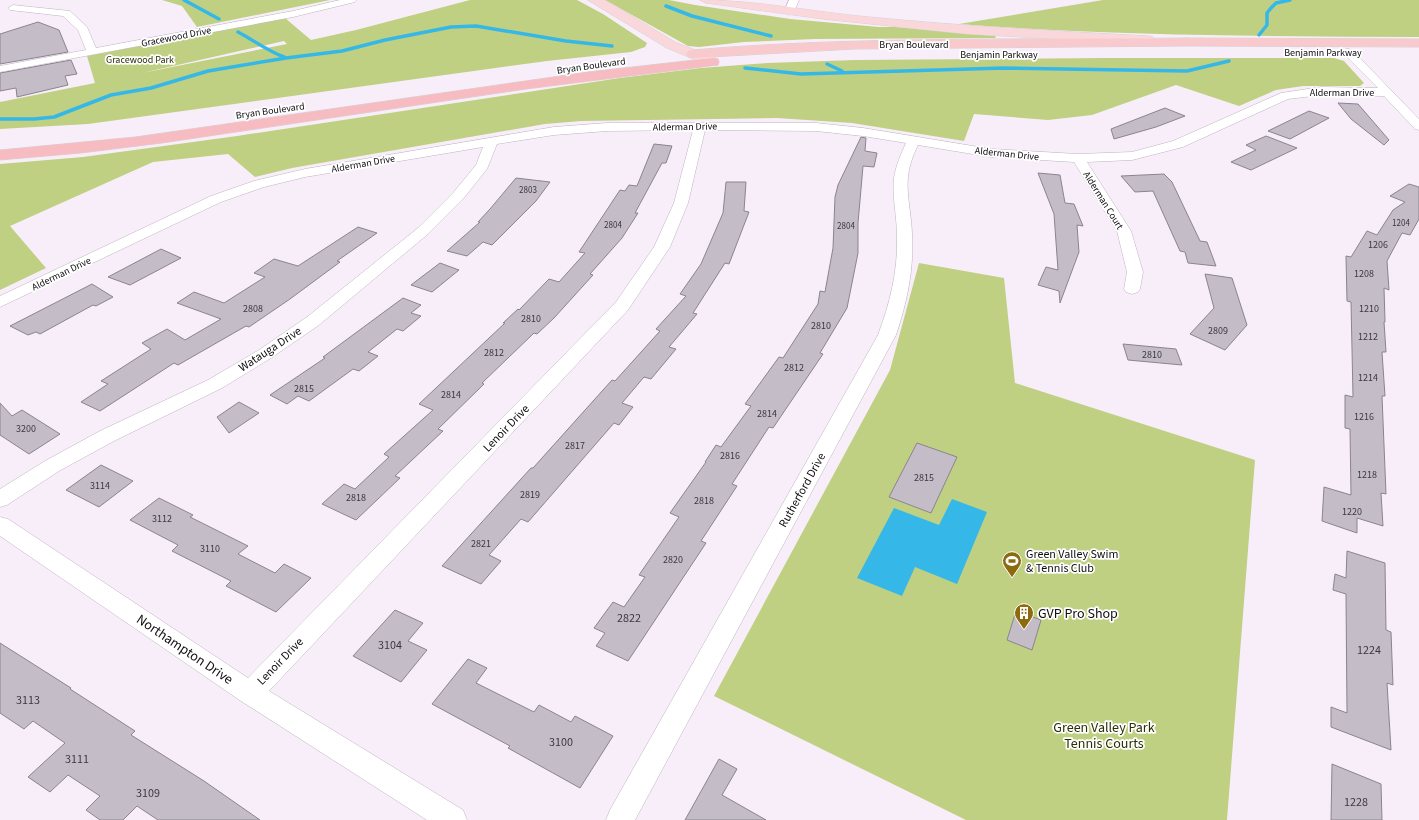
<svg xmlns="http://www.w3.org/2000/svg" width="1419" height="820" font-family="'Source Sans 3',sans-serif">
  <style>
    .green { fill: #bfd082; fill-rule: evenodd }
    .water { fill: #35b8e7 }
    .lines { fill: none; stroke-linecap: round; stroke-linejoin: round }
    .stream { stroke: #35b8e7; stroke-width: 3.5 }
    .building { fill: #c4bdc8; stroke: #8b848f }
    .minor-casing { stroke: #beb4bf; stroke-width: 1 }
    .primary-casing { stroke: #d4d3d4; stroke-width: 1 }
    .trunk-casing { stroke: #d4d3d4; stroke-width: 1 }
    .motorway-casing { stroke: #d4d3d4; stroke-width: 1 }
    .minor { fill: #fff; fill-rule: evenodd }
    .primary { fill: #fad7da; fill-rule: evenodd }
    .trunk { fill: #f8cace; fill-rule: evenodd }
    .motorway { fill: #f7bcc2; fill-rule: evenodd }
    .labels { text-anchor: middle; stroke-width: 3.5; stroke-linejoin: round; paint-order: stroke }
    .far-number-label { font-size: 9px; fill: #3d383e }
    .far-street-label { font-size: 10px; fill: #100c10; stroke: #fff }
    .far-park-label { font-size: 10px; fill: #293005; stroke: #fff }
    .number-label { font-size: 10px; fill: #3d383e }
    .street-label { font-size: 12px; fill: #100c10; stroke: #fff }
    .poi-label { font-size: 12px; fill: #100c10; stroke: #fff; text-anchor: start }
    .near-number-label { font-size: 12px; fill: #3d383e }
    .near-poi-label { font-size: 14px; fill: #100c10; stroke: #fff; text-anchor: start }
    .near-street-label { font-size: 14px; fill: #100c10; stroke: #fff }
    .near-park-label { font-size: 14px; fill: #293005; stroke: #fff }
  </style>
  <rect width="100%" height="100%" fill="#f8eef9"/>
  <g class="green">
    <path d="M162,0H330L197,27L182,6Z"/>
    <path d="M470,0H577L603,14L647,43L645,47L631,52L547,61L88,124L0,129V102L95,83L87,56L285,18L311,40L356,30ZM284,41L287,44L142,73Z"/>
    <path d="M605,0H669L695,5L790,19L879,27H895L995,36L996,38L815,39L744,42L699,47L688,46Z"/>
    <path d="M1103,0H1419V37C1265,36 1112,36 959,24Z"/>
    <path d="M1107,58H1334L1344,61L1364,83L1360,86H1303L1276,90L1239,106L1176,85L1092,115L1048,120L974,114L964,141L852,123L777,118L581,121L545,124L292,168L255,177L228,154L153,162L10,226L46,268L0,290V164L83,157L237,136L620,78L701,68L767,63L855,60Z"/>
    <path d="M919,263L1004,278L1015,383L1255,460L1227,820H966L714,696L890,370Z"/>
  </g>
  <path class="water" d="M952,499L987,512L957,584L915,567L902,596L857,578L894,508L939,525Z"/>
  <g class="lines">
    <g class="stream">
      <path d="M184,0L219,19"/>
      <path d="M666,6L692,16L771,36"/>
      <path d="M238,32C253,40 268,51 284,57"/>
      <path d="M1259,35L1267,25V13L1271,8L1276,3L1290,0"/>
      <path d="M827,64L842,71"/>
      <path d="M745,68L801,74L1004,68L1187,71L1229,61"/>
      <path d="M0,119H34L54,117L111,95L151,88L208,71L286,58L342,51L385,40L451,27L476,26L566,41L612,46"/>
    </g>
  </g>
  <g class="building">
    <path d="M38,22L59,30L68,52L0,64V34Z"/>
    <path d="M71,60L77,74L65,76L68,85L17,97L16,88L0,91V73Z"/>
    <path d="M1338,103L1358,104L1389,140L1384,145L1351,119Z"/>
    <path d="M1165,108L1185,116L1156,127L1114,139L1111,129Z"/>
    <path d="M1309,111L1329,118L1290,139L1268,131Z"/>
    <path d="M1266,136L1297,148L1251,170L1231,162L1256,150L1246,145Z"/>
    <path d="M861,137L866,138L865,151L877,153L874,167L863,166L858,223V253L847,308L820,353L823,354L773,428L769,427L732,484L737,486L701,541L706,543L628,661L596,646L605,633L594,628L613,602L624,607L645,577L639,575L679,517L670,513L706,462H705L716,445L721,447L751,406L745,404L779,357L783,358L818,304L820,291L825,292L833,248L835,197L838,185Z"/>
    <path d="M654,144L672,146L666,163H662L635,213H638L622,238L590,274L593,275L554,318L537,334L534,333L482,383L484,384L438,429L443,431L395,476L400,478L356,520L322,504L344,484L355,489L389,457L384,454L433,410L419,404L505,323H503L518,309L519,310L549,279L559,282L585,253L579,252L620,190L625,191L629,185L637,186Z"/>
    <path d="M1038,173L1060,175L1065,203L1074,204L1083,226L1077,225L1079,252L1060,303L1059,291L1038,285L1046,267L1058,270L1054,214Z"/>
    <path d="M1164,174L1172,182L1200,241L1207,242L1216,266L1188,263L1185,252L1180,251L1153,191L1135,192L1121,176Z"/>
    <path d="M516,178L550,182L536,201L492,245L483,242L467,256L447,251L480,222H478L490,209Z"/>
    <path d="M726,182H746L744,211L749,212L729,264L725,263L693,313L697,314L669,347L676,349L651,379L644,377L622,403L633,407L619,425L614,423L528,522L521,519L489,555L501,561L481,584L442,566L531,468H533L612,380L615,381L660,331L656,329L686,296L680,294L701,264L723,213Z"/>
    <path d="M1409,184L1419,187V219L1410,235L1402,233L1387,261L1389,290L1384,288L1385,322H1384L1386,352H1382L1385,396H1382L1386,494L1381,493L1383,526L1357,518V533L1322,521L1324,487L1351,495L1350,429L1345,428V395L1353,397L1351,302L1347,301L1346,256L1351,257L1367,231L1377,235L1393,210L1405,202L1390,196Z"/>
    <path d="M358,227L377,233L337,261L340,262L290,299L249,327L246,326L178,365L174,363L100,411L81,402L108,384L101,381L151,349L142,343L167,329L185,340L221,319L177,303L194,292L224,303L265,277L254,273L274,259L298,266Z"/>
    <path d="M161,249L181,258L130,285L108,277Z"/>
    <path d="M440,263L459,270L432,292L411,285Z"/>
    <path d="M1205,274L1232,278L1247,325L1225,350L1190,334L1214,308Z"/>
    <path d="M92,284L113,297L96,306L93,305L40,334L36,332L28,335L10,326Z"/>
    <path d="M403,298L421,305L411,313L421,316L403,331L397,329L368,352L378,356L359,371L353,369L309,401L298,396L287,404L270,395L325,358L323,357Z"/>
    <path d="M1123,344L1176,349L1182,365L1128,360Z"/>
    <path d="M239,402L259,413L229,433L217,417Z"/>
    <path d="M0,403L12,416L22,410L60,434L29,454L0,435Z"/>
    <path d="M917,443L957,457L931,513L889,497Z"/>
    <path d="M101,465L133,481L99,507L66,490Z"/>
    <path d="M159,498L193,515L190,517L248,546L238,554L275,573L284,564L311,578L276,612L226,586L231,581L172,551L178,545L130,520Z"/>
    <path d="M1347,551L1385,563L1386,630L1391,632L1393,685L1387,683L1391,750L1331,727V707L1347,713L1346,594L1333,590L1335,574L1346,578Z"/>
    <path d="M395,610L423,623L408,641L427,650L401,682L353,656Z"/>
    <path d="M1016,611L1041,620L1032,650L1007,640Z"/>
    <path d="M0,643L71,688L70,689L135,731L131,735L204,781L260,820H158L137,806L123,820H100L86,810L100,796L68,775L50,792L28,777L65,743L33,721L24,729L0,713Z"/>
    <path d="M468,659L487,668L476,683L534,712L539,705L571,722L575,716L613,736L580,788L508,748L510,746L432,704Z"/>
    <path d="M719,759L737,769L722,795L766,820H685Z"/>
    <path d="M1332,764L1381,784L1382,820H1331Z"/>
  </g>
  <g class="lines">
    <defs>
      <g id="minor">
        <path d="M340,0H357L355,2L293,17L0,72V66L86,50L78,30L63,16L10,10L8,8L13,5L70,11L87,27L96,48L293,11Z"/>
        <path d="M789,0H799L794,12L789,15L784,12Z"/>
        <path d="M1348,49L1352,50L1419,119V130L1415,129L1384,96L1321,95L1288,99L1183,147L1132,160L1087,162L1131,231L1143,272L1140,289L1138,292L1132,294L1126,292L1124,289L1127,272L1117,231L1074,162L991,157L918,145C913,155 909,166 908,177C906,194 912,218 912,235C914,270 907,302 896,335L635,820H606L610,810L878,335C890,303 898,271 897,236C897,217 892,197 894,178C896,165 901,154 906,143L863,136L816,131L705,130L688,203L670,247L628,310L269,691L463,810L467,820H427L241,701L0,536V517L8,519L248,678L616,302L654,247L674,203L693,130L607,131L554,135L497,144L487,169L463,199L428,234L319,325L271,358L222,388L114,441L59,471L7,505L0,507V489L45,461L100,431L208,380L259,350L307,317L418,228L453,193L476,165L483,147L305,177L264,187L221,202L0,307V296L211,196L254,181L305,169L554,127L607,123H816L863,128L991,149L1078,154L1132,152L1173,141L1281,93L1321,87L1378,88L1344,54L1343,52L1344,50Z"/>
      </g>
      <g id="primary">
        <path d="M588,0H604L612,4L675,42L718,59L719,62L718,65H708L667,48Z"/>
        <path d="M700,0C757,0 813,12 869,17C962,26 1055,31 1149,36L1153,37L1155,40L1153,43L1149,44L967,34L823,19L706,3Z"/>
      </g>
      <path id="trunk" d="M1187,38L1419,39V47L1187,46L854,49L692,58L688,57L686,54L688,51L692,50C856,36 1022,40 1187,38Z"/>
      <path id="motorway" d="M713,58L718,59L719,62L718,65L526,89L162,143L81,153L0,160V150L135,137L588,72Z"/>
    </defs>
    <use href="#minor" class="minor-casing"/>
    <use href="#primary" class="primary-casing"/>
    <use href="#trunk" class="trunk-casing"/>
    <use href="#motorway" class="motorway-casing"/>
    <use href="#minor" class="minor"/>
    <use href="#primary" class="primary"/>
    <use href="#trunk" class="trunk"/>
    <use href="#motorway" class="motorway"/>
  </g>
  <defs>
    <symbol id="stadium-pin" viewBox="-11 -11 22 30"><path d="M0 17L-7.5 6A9.5 9.5 0 1 1 7.5 6Z" fill="#8d6a0d" stroke="#fff"/><path d="M0-5a6.5 5 0 1 0 0 10a6.5 5 0 1 0 0-10ZM-3.5-1.8h7v3.6h-7Z" fill="#fff"/></symbol>
    <symbol id="building-pin" viewBox="-11 -11 22 30"><path d="M0 17L-7.5 6A9.5 9.5 0 1 1 7.5 6Z" fill="#8d6a0d" stroke="#fff"/><path d="M-4-6H4V6H1V3H-1V6H-4ZM-2.5-4.3h1.7v1.8h-1.7ZM.8-4.3h1.7v1.8H.8ZM-2.5-1h1.7V.8h-1.7ZM.8-1h1.7V.8H.8Z" fill="#fff"/></symbol>
  </defs>
  <g fill-rule="evenodd">
    <use href="#stadium-pin" x="1001" y="550" width="22" height="30"/>
    <use href="#building-pin" x="1013" y="602" width="22" height="30"/>
  </g>
  <g class="labels">
    <g class="far-number-label">
      <text x="528" y="193">2803</text>
      <text x="1401" y="226">1204</text>
      <text x="613" y="228">2804</text>
      <text x="846" y="229">2804</text>
    </g>
    <g class="far-street-label">
      <text transform="translate(176 36) rotate(-11)" y="4">Gracewood Drive</text>
      <text x="914" y="48">Bryan Boulevard</text>
      <text x="1323" y="56">Benjamin Parkway</text>
      <text x="999" y="58">Benjamin Parkway</text>
      <text transform="translate(591 65) rotate(-8)" y="4">Bryan Boulevard</text>
      <text x="1342" y="96">Alderman Drive</text>
      <text transform="translate(270 110) rotate(-8)" y="4">Bryan Boulevard</text>
      <text transform="translate(685 126) rotate(-1)" y="4">Alderman Drive</text>
      <text transform="translate(1007 153) rotate(6)" y="4">Alderman Drive</text>
      <text transform="translate(363 163) rotate(-10)" y="4">Alderman Drive</text>
      <text transform="translate(1104 200) rotate(58)" y="4">Alderman Court</text>
      <text transform="translate(61 273) rotate(-26)" y="4">Alderman Drive</text>
    </g>
    <g class="far-park-label">
      <text x="140" y="63">Gracewood Park</text>
    </g>
    <g class="number-label">
      <text x="1378" y="248">1206</text>
      <text x="1364" y="277">1208</text>
      <text x="253" y="312">2808</text>
      <text x="1369" y="312">1210</text>
      <text x="531" y="322">2810</text>
      <text x="821" y="329">2810</text>
      <text x="1218" y="334">2809</text>
      <text x="1368" y="340">1212</text>
      <text x="494" y="356">2812</text>
      <text x="1152" y="358">2810</text>
      <text x="794" y="371">2812</text>
      <text x="1368" y="381">1214</text>
      <text x="304" y="392">2815</text>
      <text x="451" y="398">2814</text>
      <text x="767" y="417">2814</text>
      <text x="1364" y="420">1216</text>
      <text x="26" y="432">3200</text>
      <text x="575" y="449">2817</text>
      <text x="730" y="459">2816</text>
      <text x="1367" y="478">1218</text>
      <text x="924" y="481">2815</text>
      <text x="100" y="489">3114</text>
      <text x="530" y="498">2819</text>
      <text x="356" y="501">2818</text>
      <text x="704" y="504">2818</text>
      <text x="1352" y="515">1220</text>
      <text x="162" y="522">3112</text>
      <text x="481" y="547">2821</text>
      <text x="210" y="552">3110</text>
      <text x="673" y="563">2820</text>
    </g>
    <g class="street-label">
      <text transform="translate(270 349) rotate(-33)" y="4">Watauga Drive</text>
      <text transform="translate(506 428) rotate(-46)" y="4">Lenoir Drive</text>
      <text transform="translate(802 490) rotate(-61)" y="4">Rutherford Drive</text>
      <text transform="translate(280 661) rotate(-46)" y="4">Lenoir Drive</text>
    </g>
    <g class="poi-label">
      <text x="1026" y="558">Green Valley Swim<tspan x="1026" dy="14">&amp; Tennis Club</tspan></text>
    </g>
    <g class="near-number-label">
      <text x="629" y="622">2822</text>
      <text x="390" y="649">3104</text>
      <text x="1369" y="654">1224</text>
      <text x="28" y="704">3113</text>
      <text x="561" y="746">3100</text>
      <text x="77" y="763">3111</text>
      <text x="148" y="797">3109</text>
      <text x="1356" y="806">1228</text>
    </g>
    <g class="near-poi-label">
      <text x="1038" y="618">GVP Pro Shop</text>
    </g>
    <g class="near-street-label">
      <text transform="translate(185 649) rotate(34)" y="5">Northampton Drive</text>
    </g>
    <g class="near-park-label">
      <text x="1104" y="732">Green Valley Park<tspan x="1104" dy="16">Tennis Courts</tspan></text>
    </g>
  </g>
</svg>
